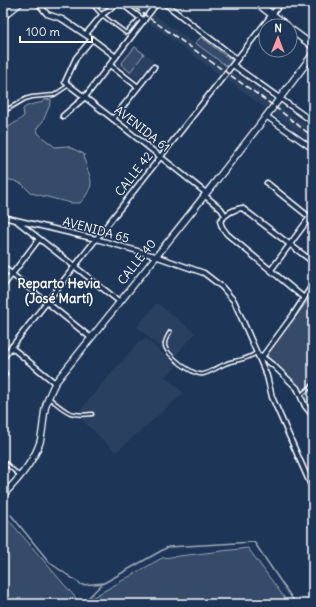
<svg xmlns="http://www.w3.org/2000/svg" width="316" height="607" font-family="Delius,sans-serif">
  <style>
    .built { fill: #2a4161 }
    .green { fill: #364b69; stroke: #9aa5b4 }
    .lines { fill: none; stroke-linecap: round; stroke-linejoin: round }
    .stream { stroke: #a0aab8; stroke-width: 1.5 }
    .service-casing { stroke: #fff; stroke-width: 5 }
    .minor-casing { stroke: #fff; stroke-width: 7 }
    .secondary-casing { stroke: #fff; stroke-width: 8 }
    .primary-casing { stroke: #fff; stroke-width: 9 }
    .service { stroke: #1d3557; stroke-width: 2 }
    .minor { stroke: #1d3557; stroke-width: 4 }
    .secondary { stroke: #1d3557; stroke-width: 5.5 }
    .primary { stroke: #1d3557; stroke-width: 6 }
    .rail { stroke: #fff; stroke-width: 1.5; stroke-dasharray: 6 3; stroke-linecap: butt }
    .labels { text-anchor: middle; stroke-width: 3; stroke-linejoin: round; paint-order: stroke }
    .street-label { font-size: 12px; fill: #fff; stroke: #1d3557 }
    .neighbourhood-label { font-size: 13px; font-weight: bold; fill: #fff; stroke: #1d3557 }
  </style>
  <rect width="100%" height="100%" fill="#1d3557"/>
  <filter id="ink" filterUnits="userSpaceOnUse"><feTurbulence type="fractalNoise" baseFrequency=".025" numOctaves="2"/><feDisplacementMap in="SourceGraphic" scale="8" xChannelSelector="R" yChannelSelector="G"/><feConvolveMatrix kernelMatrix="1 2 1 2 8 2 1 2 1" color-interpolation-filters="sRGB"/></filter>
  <g filter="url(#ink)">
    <g class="built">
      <path d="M122,3H153L148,10L313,130V143Z"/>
      <path d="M134,45L154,60L138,80L118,65Z"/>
      <path d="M157,303L195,333L173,359L137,327Z"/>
      <path d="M147,339L177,366L165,377L184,393L116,452L80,418L79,411L139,341Z"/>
    </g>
    <g class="green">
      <path d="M201,37L232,61L228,67L195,43Z"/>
      <path d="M135,47L144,54L130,72L121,64Z"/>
      <path d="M51,99V102L43,121L37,128L38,133L42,137L55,147L67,146L84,154C86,179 101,179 80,203H71L31,193L22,184L15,181L5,179L3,175V132C9,125 17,123 24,116L23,109C28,104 36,104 43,102L44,100Z"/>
      <path d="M313,294V412L308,406L296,384L266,355Z"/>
      <path d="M7,518L81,604L162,558L248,548L289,604H3V522Z"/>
    </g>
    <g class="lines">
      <g class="stream">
        <path d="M11,515L50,563L82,585L104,583L168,547L254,542L296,604"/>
        <path d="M82,604L103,583"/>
      </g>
      <defs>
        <g id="service">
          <path d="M91,3L102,15L126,33L140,18"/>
          <path d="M3,110L8,109L25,99L32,97L54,95L69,85"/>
          <path d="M170,332C167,337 164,341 165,346C167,355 193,376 203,374C211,372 218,367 225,364C231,361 237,361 243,359C248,358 252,355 257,353"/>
          <path d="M3,369L6,374L3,380"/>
          <path d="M301,395L313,385"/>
          <path d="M49,398C66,411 69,417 92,414"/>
          <path d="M3,461L19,475"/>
        </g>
        <g id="minor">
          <path d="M3,3L10,11"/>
          <path d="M38,3L47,14L62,19L92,39L116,57"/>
          <path d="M121,3L144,21"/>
          <path d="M164,3L237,59"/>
          <path d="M86,34L102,15L117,3"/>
          <path d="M92,39L76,58L65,82L113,119L206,193"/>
          <path d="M110,65L138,87"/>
          <path d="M233,65L313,122"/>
          <path d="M63,116L85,97L157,3"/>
          <path d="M266,116L313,149"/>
          <path d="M113,119L154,67"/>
          <path d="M267,183L313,220"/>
          <path d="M204,195L221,209L225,215"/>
          <path d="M3,217L96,239L155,256L204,273L222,287L234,301L267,376L272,397L313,490"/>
          <path d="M18,222L120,302"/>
          <path d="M3,267L91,338"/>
          <path d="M271,270L310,217"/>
          <path d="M3,286L39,239"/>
          <path d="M304,298L227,234L222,227L220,221C226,214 233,209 242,208L313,262"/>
          <path d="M11,347L55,383"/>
          <path d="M261,356L274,366L297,388L305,406L313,416"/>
          <path d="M262,357L293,315L313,284"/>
          <path d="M3,358L281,3"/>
        </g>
        <g id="secondary">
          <path d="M3,17L20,3"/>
          <path d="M3,495C17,481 34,461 40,442C43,431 43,420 45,409C47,399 51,391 55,383C142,274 230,166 313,54"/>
        </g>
        <g id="primary">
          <path d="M257,3L287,26"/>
          <path d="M290,29L313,46"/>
        </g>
      </defs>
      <use href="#service" class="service-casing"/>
      <use href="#minor" class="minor-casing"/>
      <use href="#secondary" class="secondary-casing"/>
      <use href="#primary" class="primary-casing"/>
      <use href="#service" class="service"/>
      <use href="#minor" class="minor"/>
      <use href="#secondary" class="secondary"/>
      <use href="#primary" class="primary"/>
      <path class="rail" d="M128,3L274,106L313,137"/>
    </g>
  </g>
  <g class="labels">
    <g class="street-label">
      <text transform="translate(142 129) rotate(38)" y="4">AVENIDA 61</text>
      <text transform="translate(134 174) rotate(-52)" y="4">CALLE 42</text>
      <text transform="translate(96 230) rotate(15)" y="4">AVENIDA 65</text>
      <text transform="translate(137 262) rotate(-52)" y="4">CALLE 40</text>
    </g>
    <g class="neighbourhood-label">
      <text x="59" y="288">Reparto Hevia<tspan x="59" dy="15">(José Martí)</tspan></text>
    </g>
  </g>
  <rect width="316" height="607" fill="none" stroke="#1d3557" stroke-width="16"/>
  <rect x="8" y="8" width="300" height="591" fill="none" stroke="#fff" stroke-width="1.5" filter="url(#ink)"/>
  <g transform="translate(278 38) rotate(1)"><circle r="19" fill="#1d3557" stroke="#77869a"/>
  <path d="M0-3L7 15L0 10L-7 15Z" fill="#ff9aa2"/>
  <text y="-6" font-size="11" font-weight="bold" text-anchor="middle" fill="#ffffff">N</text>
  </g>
  <path d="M20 36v6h72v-6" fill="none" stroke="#ffffff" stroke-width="2"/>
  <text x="26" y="36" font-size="12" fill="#ffffff" stroke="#1d3557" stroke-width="3" paint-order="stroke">100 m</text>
</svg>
